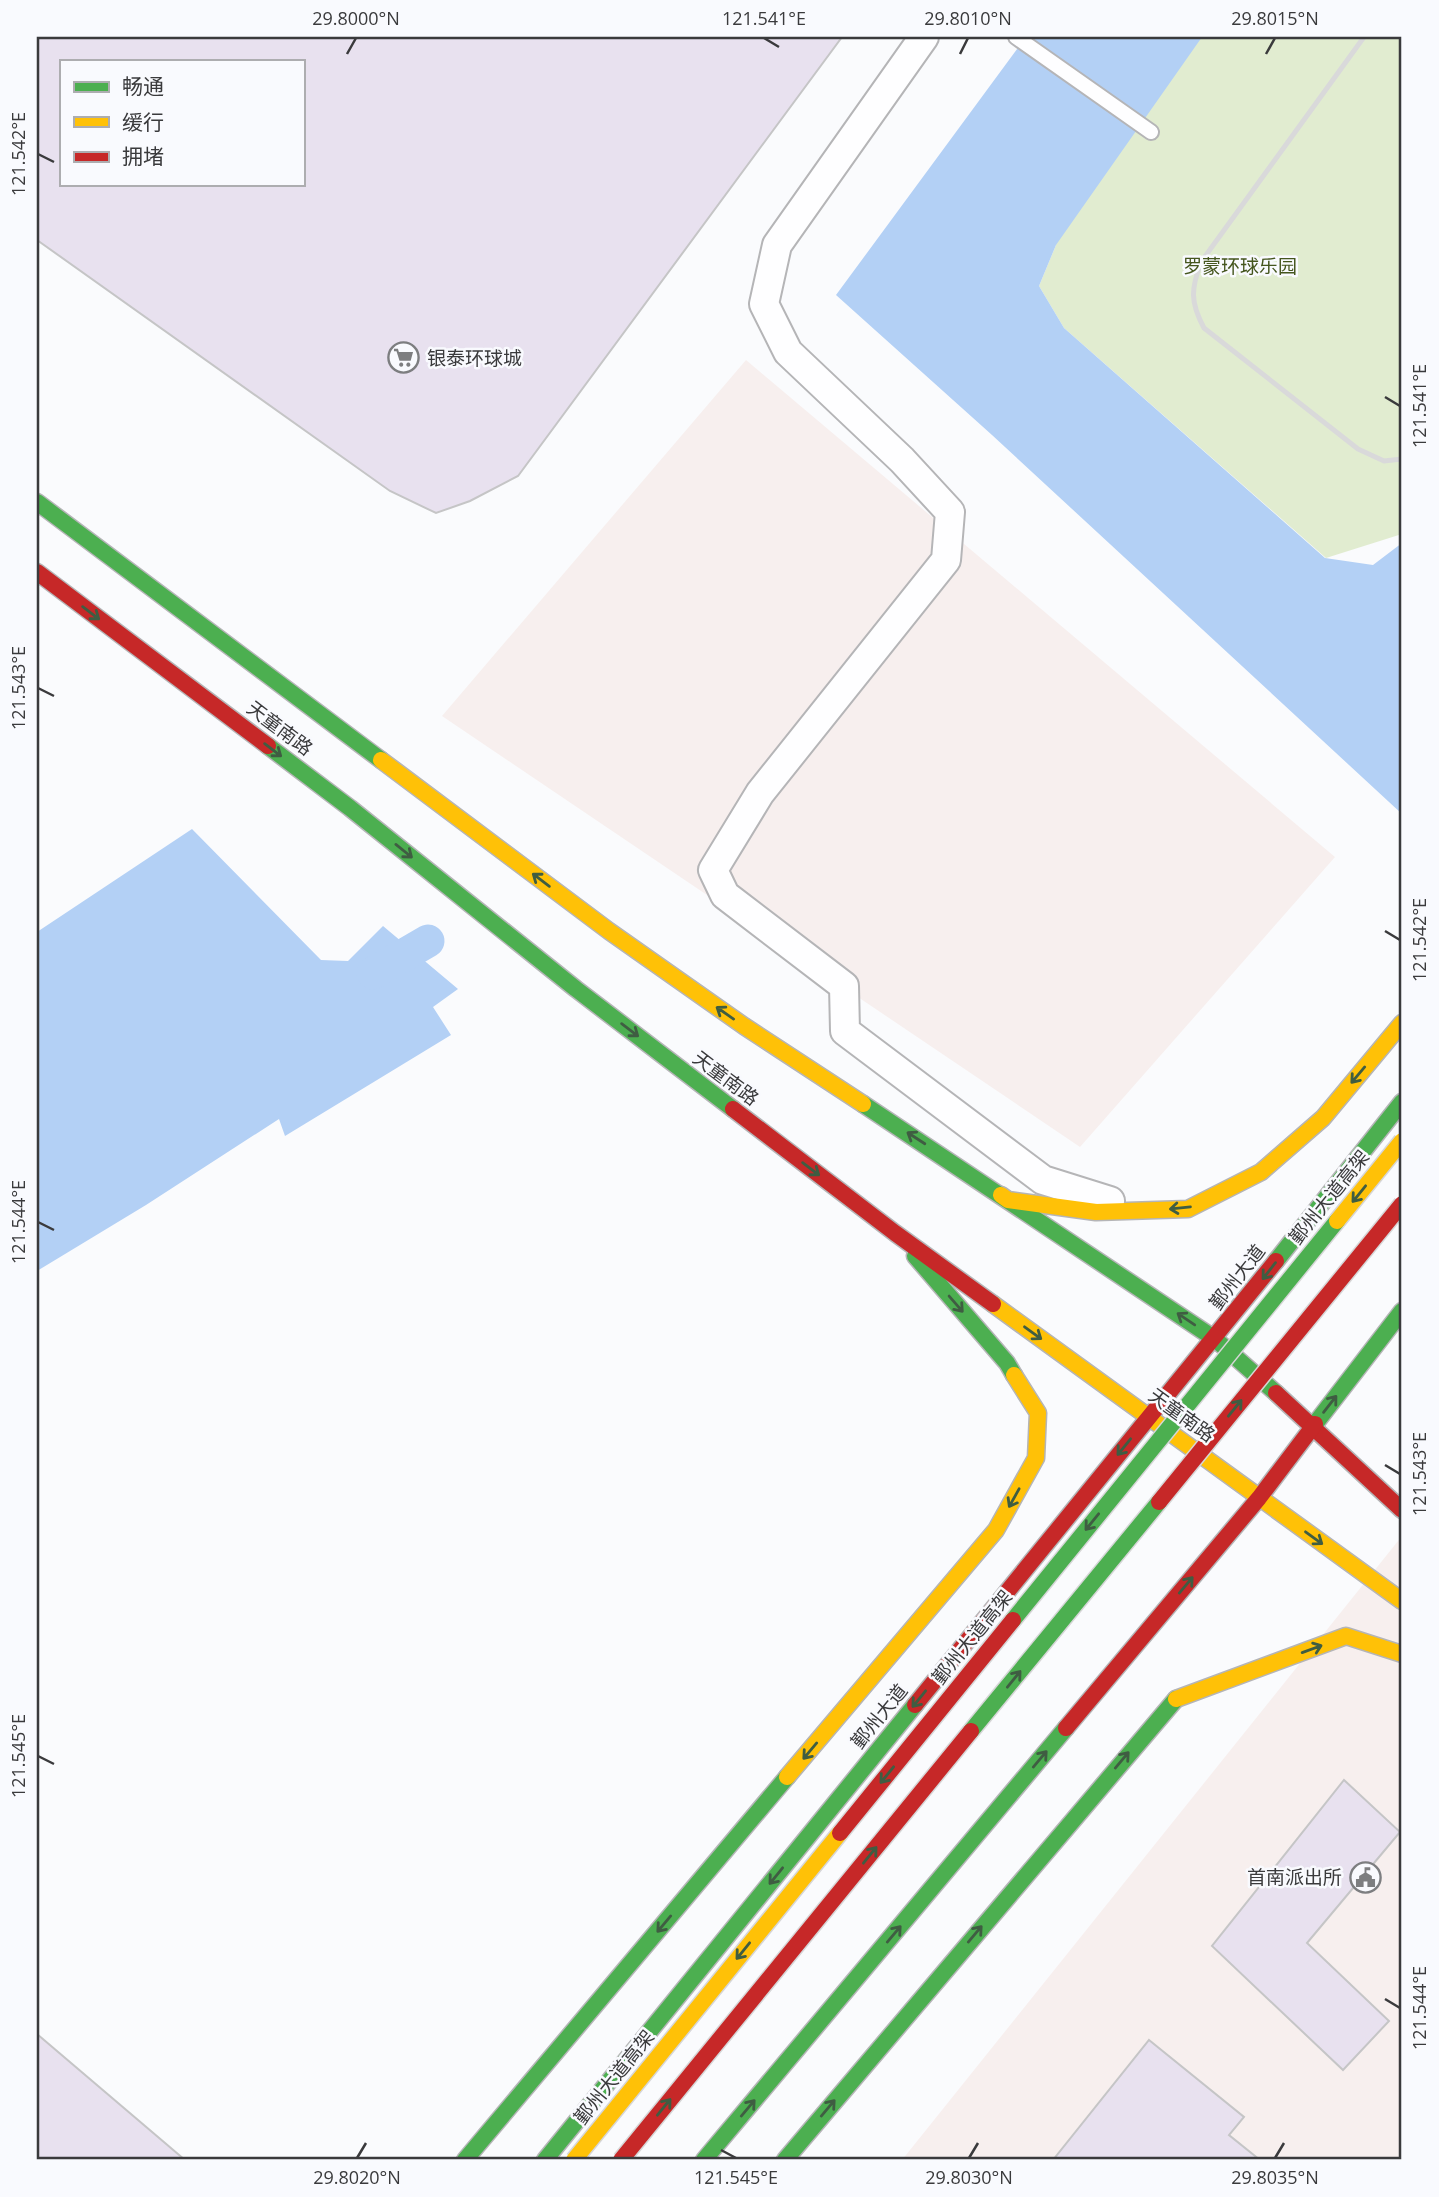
<svg xmlns="http://www.w3.org/2000/svg" width="1439" height="2197" font-family="'Open Sans','Noto Sans SC',sans-serif">
  <style>
    .commercial { fill: #f7efee }
    .green { fill: #e1ecd0 }
    .water { fill: #b3d0f5 }
    .lines { fill: none; stroke-linecap: round; stroke-linejoin: round }
    .canal { stroke: #b3d0f5; stroke-width: 33 }
    .building { fill: #e8e1ef; stroke: #c5c5c6; stroke-width: 2; fill-rule: evenodd }
    .lane-casing { stroke: #b5b5b7; stroke-width: 18 }
    .street-casing { stroke: #b5b5b7; stroke-width: 32 }
    .fast-casing { stroke: #b5b5b7; stroke-width: 19 }
    .slow-casing { stroke: #b5b5b7; stroke-width: 19 }
    .jam-casing { stroke: #b5b5b7; stroke-width: 19 }
    .lane { stroke: #fefeff; stroke-width: 14 }
    .street { stroke: #fefeff; stroke-width: 28 }
    .fast { stroke: #4caf50; stroke-width: 16 }
    .slow { stroke: #ffc107; stroke-width: 16 }
    .jam { stroke: #c62828; stroke-width: 16 }
    .rail { stroke: #d9d9da; stroke-width: 5 }
    .fast-bridge-casing { stroke: #d6d6d7; stroke-width: 19; stroke-linecap: butt }
    .slow-bridge-casing { stroke: #d6d6d7; stroke-width: 19; stroke-linecap: butt }
    .jam-bridge-casing { stroke: #d6d6d7; stroke-width: 19; stroke-linecap: butt }
    .fast-bridge { stroke: #4caf50; stroke-width: 16 }
    .slow-bridge { stroke: #ffc107; stroke-width: 16 }
    .jam-bridge { stroke: #c62828; stroke-width: 16 }
    .oneway { stroke: #3f5d42 }
    .ticks { fill: none; stroke: #3a3a3c; stroke-width: 2.5 }
    .labels { text-anchor: middle; stroke-width: 5; stroke-linejoin: round; paint-order: stroke }
    .park-label { font-size: 19px; fill: #45561e; stroke: #f9fafe }
    .poi-label { font-size: 19px; fill: #3a3a3c; stroke: #f9fafe; text-anchor: start }
    .street-label { font-size: 19px; fill: #3a3a3c; stroke: #f9fafe }
    .neatline { fill: none; stroke: #3a3a3c; stroke-width: 2.5 }
    .ticks-label { font-size: 18px; text-anchor: middle; fill: #3a3a3c }
  </style>
  <rect width="100%" height="100%" fill="#fafbfd"/>
  <g class="commercial">
    <path d="M746,360L1335,857L1080,1147L442,716Z"/>
    <path d="M1402,1536V2160H902Z"/>
  </g>
  <path class="green" d="M1079,37H1402V534L1326,558L1064,328L1039,286L1056,245Z"/>
  <g class="water">
    <path d="M1026,37H1202L1056,245L1039,286L1064,328L1325,558L1373,565L1402,543V814L992,435L836,295Z"/>
    <path d="M192,829L321,960L348,961L383,926L458,989L433,1007L451,1035L285,1136L279,1119L146,1205L37,1271V932Z"/>
  </g>
  <g class="lines">
    <path class="canal" d="M373,973L428,941"/>
  </g>
  <g class="building">
    <path d="M37,37H842L518,476L470,501L436,513L390,491L37,240ZM61,61H303V184H61Z"/>
    <path d="M1344,1780L1400,1832L1307,1943L1389,2021L1343,2070L1212,1946Z"/>
    <path d="M37,2034L185,2160H37Z"/>
    <path d="M1149,2040L1244,2117L1229,2135L1260,2160H1053Z"/>
  </g>
  <g class="lines">
    <defs>
      <path id="lane" d="M1016,37L1151,132"/>
      <path id="street" d="M924,37L777,245L764,304L788,352L902,460L950,512L946,560L760,793L713,870L725,895L844,986L845,1031L1043,1180L1110,1201"/>
      <g id="fast">
        <path d="M37,502L381,760"/>
        <path d="M268,746L350,808L576,989L733,1109"/>
        <path d="M863,1104L1215,1339L1276,1393"/>
        <path d="M915,1256L1007,1363L1014,1375"/>
        <path d="M1276,1261L1402,1102"/>
        <path d="M1315,1424L1402,1311"/>
        <path d="M465,2160L787,1777"/>
        <path d="M545,2160L915,1705"/>
        <path d="M704,2160L1066,1728"/>
        <path d="M785,2160L1176,1699"/>
      </g>
      <g id="slow">
        <path d="M381,760L609,931L744,1026L863,1104"/>
        <path d="M1001,1195L1008,1200L1096,1212L1188,1209L1261,1172L1323,1118L1402,1023"/>
        <path d="M993,1304L1402,1601"/>
        <path d="M1176,1699L1346,1636L1402,1654"/>
        <path d="M787,1777L996,1530L1036,1458L1038,1413L1014,1375"/>
      </g>
      <g id="jam">
        <path d="M37,572L268,746"/>
        <path d="M733,1109L895,1233L993,1304"/>
        <path d="M1276,1393L1402,1510"/>
        <path d="M915,1705L1276,1261"/>
        <path d="M1066,1728L1259,1498L1315,1424"/>
      </g>
    </defs>
    <use href="#lane" class="lane-casing"/>
    <use href="#street" class="street-casing"/>
    <use href="#fast" class="fast-casing"/>
    <use href="#slow" class="slow-casing"/>
    <use href="#jam" class="jam-casing"/>
    <use href="#lane" class="lane"/>
    <use href="#street" class="street"/>
    <use href="#fast" class="fast"/>
    <use href="#slow" class="slow"/>
    <use href="#jam" class="jam"/>
    <path class="rail" d="M1364,37L1201,262C1191,289 1190,302 1204,328L1358,449L1384,461L1402,459"/>
    <defs>
      <g id="fast-bridge">
        <path d="M1013,1620L1337,1221"/>
        <path d="M971,1731L1159,1502"/>
      </g>
      <g id="slow-bridge">
        <path d="M1337,1221L1402,1141"/>
        <path d="M574,2160L840,1833"/>
      </g>
      <g id="jam-bridge">
        <path d="M1159,1502L1402,1204"/>
        <path d="M840,1833L1013,1620"/>
        <path d="M621,2160L971,1731"/>
      </g>
    </defs>
    <use href="#fast-bridge" class="fast-bridge-casing"/>
    <use href="#slow-bridge" class="slow-bridge-casing"/>
    <use href="#jam-bridge" class="jam-bridge-casing"/>
    <use href="#fast-bridge" class="fast-bridge"/>
    <use href="#slow-bridge" class="slow-bridge"/>
    <use href="#jam-bridge" class="jam-bridge"/>
  </g>
  <defs><path id="oneway-shaft" d="M-6 0H5M1.5-3L5.5 0L1.5 3" fill="none" stroke-width="1.6" stroke-linecap="round" stroke-linejoin="round" transform="scale(1.75)"/></defs>
  <g class="oneway">
    <use href="#oneway-shaft" transform="translate(91 613) rotate(37)"/>
    <use href="#oneway-shaft" transform="translate(273 750) rotate(37)"/>
    <use href="#oneway-shaft" transform="translate(404 851) rotate(39)"/>
    <use href="#oneway-shaft" transform="translate(541 880) rotate(-143)"/>
    <use href="#oneway-shaft" transform="translate(725 1013) rotate(-145)"/>
    <use href="#oneway-shaft" transform="translate(630 1030) rotate(37)"/>
    <use href="#oneway-shaft" transform="translate(1358 1075) rotate(130)"/>
    <use href="#oneway-shaft" transform="translate(916 1138) rotate(-147)"/>
    <use href="#oneway-shaft" transform="translate(811 1169) rotate(37)"/>
    <use href="#oneway-shaft" transform="translate(1359 1194) rotate(129)"/>
    <use href="#oneway-shaft" transform="translate(1180 1208) rotate(174)"/>
    <use href="#oneway-shaft" transform="translate(1269 1271) rotate(128)"/>
    <use href="#oneway-shaft" transform="translate(956 1304) rotate(49)"/>
    <use href="#oneway-shaft" transform="translate(1186 1319) rotate(-146)"/>
    <use href="#oneway-shaft" transform="translate(1033 1333) rotate(36)"/>
    <use href="#oneway-shaft" transform="translate(1330 1404) rotate(-52)"/>
    <use href="#oneway-shaft" transform="translate(1235 1408) rotate(-51)"/>
    <use href="#oneway-shaft" transform="translate(1124 1447) rotate(129)"/>
    <use href="#oneway-shaft" transform="translate(1014 1498) rotate(119)"/>
    <use href="#oneway-shaft" transform="translate(1092 1522) rotate(129)"/>
    <use href="#oneway-shaft" transform="translate(1314 1538) rotate(36)"/>
    <use href="#oneway-shaft" transform="translate(1186 1585) rotate(-50)"/>
    <use href="#oneway-shaft" transform="translate(1312 1649) rotate(-20)"/>
    <use href="#oneway-shaft" transform="translate(1014 1679) rotate(-51)"/>
    <use href="#oneway-shaft" transform="translate(919 1699) rotate(129)"/>
    <use href="#oneway-shaft" transform="translate(810 1751) rotate(130)"/>
    <use href="#oneway-shaft" transform="translate(1040 1759) rotate(-50)"/>
    <use href="#oneway-shaft" transform="translate(1122 1760) rotate(-50)"/>
    <use href="#oneway-shaft" transform="translate(887 1775) rotate(129)"/>
    <use href="#oneway-shaft" transform="translate(870 1855) rotate(-51)"/>
    <use href="#oneway-shaft" transform="translate(776 1876) rotate(129)"/>
    <use href="#oneway-shaft" transform="translate(664 1924) rotate(130)"/>
    <use href="#oneway-shaft" transform="translate(894 1934) rotate(-50)"/>
    <use href="#oneway-shaft" transform="translate(975 1934) rotate(-50)"/>
    <use href="#oneway-shaft" transform="translate(743 1951) rotate(129)"/>
    <use href="#oneway-shaft" transform="translate(664 2107) rotate(-51)"/>
    <use href="#oneway-shaft" transform="translate(748 2108) rotate(-50)"/>
    <use href="#oneway-shaft" transform="translate(828 2108) rotate(-50)"/>
  </g>
  <path class="ticks" d="M764,38L779,47M347,54L356,38M960,54L968,38M1266,54L1275,38M38,154L54,162M1385,397L1400,406M38,688L54,696M1385,931L1400,940M38,1222L54,1230M1385,1465L1400,1474M38,1756L54,1764M1385,1999L1400,2008M721,2150L736,2158M357,2158L366,2143M969,2158L978,2143M1275,2158L1284,2143"/>
  <defs>
    <symbol id="supermarket-ring" viewBox="-11 -11 22 22"><circle r="9.5" fill="#f9fafe" stroke="#7d7e80" stroke-width="1.5"/><path d="M-6-5.5h2.5l.6 2H6L4.5 2H-2.5L-4.4-4H-6ZM-1.5 3.2a1.3 1.3 0 1 0 .1 0ZM3 3.2a1.3 1.3 0 1 0 .1 0Z" fill="#7d7e80"/></symbol>
    <symbol id="civic-ring" viewBox="-11 -11 22 22"><circle r="9.5" fill="#f9fafe" stroke="#7d7e80" stroke-width="1.5"/><path d="M-.6-6.5H3V-4.5H.6V-3L4-1V1h2V6H-6V1h2V-1L-.6-3ZM-1.2 2.5V6h2.4V2.5Z" fill="#7d7e80"/></symbol>
  </defs>
  <g fill-rule="evenodd">
    <use href="#supermarket-ring" x="386" y="340" width="35" height="35"/>
    <use href="#civic-ring" x="1348" y="1860" width="35" height="35"/>
  </g>
  <g class="labels">
    <g class="park-label">
      <text x="1240" y="273">罗蒙环球乐园</text>
    </g>
    <g class="poi-label">
      <text x="427" y="365">银泰环球城</text>
      <text x="1342" y="1884" text-anchor="end">首南派出所</text>
    </g>
    <g class="street-label">
      <text transform="translate(280 728) rotate(37)" y="7">天童南路</text>
      <text transform="translate(726 1078) rotate(37)" y="7">天童南路</text>
      <text transform="translate(1329 1197) rotate(-51)" y="7">鄞州大道高架</text>
      <text transform="translate(1237 1277) rotate(-52)" y="7">鄞州大道</text>
      <text transform="translate(1182 1415) rotate(36)" y="7">天童南路</text>
      <text transform="translate(972 1637) rotate(-51)" y="7">鄞州大道高架</text>
      <text transform="translate(879 1716) rotate(-51)" y="7">鄞州大道</text>
      <text transform="translate(614 2077) rotate(-51)" y="7">鄞州大道高架</text>
    </g>
  </g>
  <rect width="1439" height="2197" fill="none" stroke="#f9fafe" stroke-width="77"/>
  <rect x="60" y="60" width="245" height="126" fill="#f9fafe" stroke="#adadb0" stroke-width="2"/>
  <rect x="74" y="82" width="35" height="10" fill="#4caf50" stroke="#adadb0" stroke-width="2"/>
  <text x="122" y="94" font-size="21" fill="#3a3a3c">畅通</text>
  <rect x="74" y="117" width="35" height="10" fill="#ffc107" stroke="#adadb0" stroke-width="2"/>
  <text x="122" y="130" font-size="21" fill="#3a3a3c">缓行</text>
  <rect x="74" y="152" width="35" height="10" fill="#c62828" stroke="#adadb0" stroke-width="2"/>
  <text x="122" y="164" font-size="21" fill="#3a3a3c">拥堵</text>
  <rect x="38" y="38" width="1362" height="2120" class="neatline"/>
  <g class="ticks-label">
    <text x="356" y="25">29.8000°N</text>
    <text x="764" y="25">121.541°E</text>
    <text x="968" y="25">29.8010°N</text>
    <text x="1275" y="25">29.8015°N</text>
    <text transform="translate(19 154) rotate(-90)" y="6">121.542°E</text>
    <text transform="translate(1420 406) rotate(-90)" y="6">121.541°E</text>
    <text transform="translate(19 688) rotate(-90)" y="6">121.543°E</text>
    <text transform="translate(1420 940) rotate(-90)" y="6">121.542°E</text>
    <text transform="translate(19 1222) rotate(-90)" y="6">121.544°E</text>
    <text transform="translate(1420 1474) rotate(-90)" y="6">121.543°E</text>
    <text transform="translate(19 1756) rotate(-90)" y="6">121.545°E</text>
    <text transform="translate(1420 2008) rotate(-90)" y="6">121.544°E</text>
    <text x="357" y="2184">29.8020°N</text>
    <text x="736" y="2184">121.545°E</text>
    <text x="969" y="2184">29.8030°N</text>
    <text x="1275" y="2184">29.8035°N</text>
  </g>
</svg>
